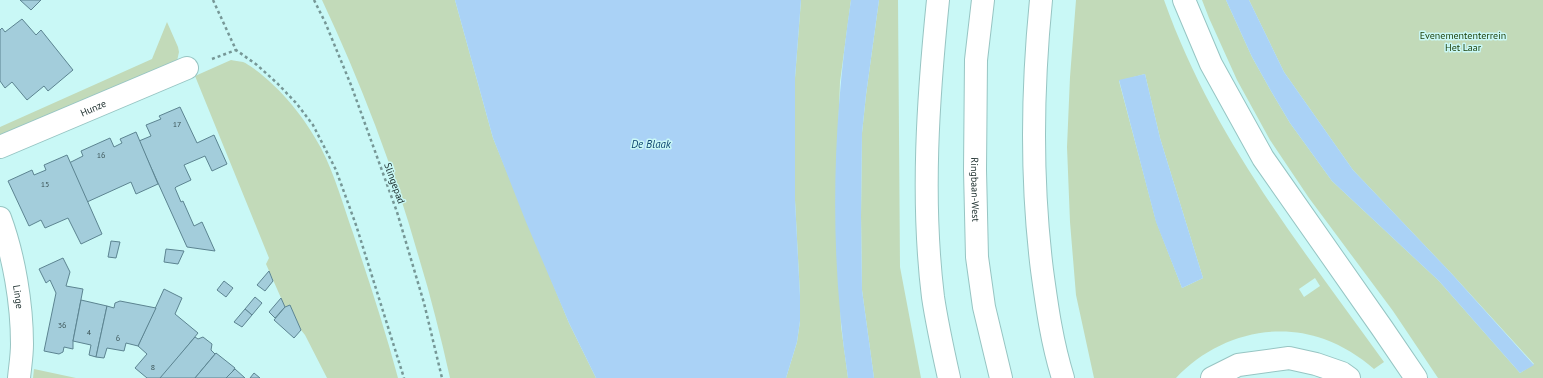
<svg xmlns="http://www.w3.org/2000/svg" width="1543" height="378" font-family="'PT Sans',sans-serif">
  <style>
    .green { fill: #c2dab9; fill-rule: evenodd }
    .water { fill: #aad2f6 }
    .building { fill: #a3cddb; stroke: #5c8491 }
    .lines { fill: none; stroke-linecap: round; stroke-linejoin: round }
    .street-casing { stroke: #97c5c3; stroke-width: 24 }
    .secondary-casing { stroke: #97c5c3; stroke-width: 24 }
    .path { stroke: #769796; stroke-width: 2.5; stroke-dasharray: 3 3; stroke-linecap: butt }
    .street { stroke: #fff; stroke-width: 22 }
    .secondary { stroke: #fff; stroke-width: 22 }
    .labels { text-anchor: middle; stroke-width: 3; stroke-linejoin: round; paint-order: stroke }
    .number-label { font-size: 8px; fill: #3c5457 }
    .park-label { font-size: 10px; fill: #1b3e07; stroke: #c9f8f6 }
    .street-label { font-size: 10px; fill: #1a2c2b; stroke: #c9f8f6 }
    .water-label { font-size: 11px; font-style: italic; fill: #134973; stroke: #c9f8f6 }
  </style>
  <rect width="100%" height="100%" fill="#c9f8f6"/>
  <g class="green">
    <path d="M322,0H455L493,138L569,323L596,378H450C441,338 431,297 419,258C394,169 361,83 322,0Z"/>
    <path d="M801,0H851L840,82L836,189L841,326L848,378H786L797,342L800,321V296L795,200V78Z"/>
    <path d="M879,0H898L900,267L921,378H874L862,290L861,216L862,133L866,95Z"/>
    <path d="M1076,0H1164C1213,138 1300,245 1384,362L1374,369C1359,356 1343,346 1324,339C1272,320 1213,338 1176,378H1094L1076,295L1070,222L1067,147L1070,77ZM1145,74L1160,138L1203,278L1182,288L1156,221L1119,81ZM1315,278L1320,286L1304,297L1299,289Z"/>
    <path d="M1202,0H1226L1252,57L1271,91L1290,123L1332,181L1439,281L1520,373L1534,364L1451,273L1353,170L1284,72L1249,0H1543V378H1438L1393,311L1309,198L1270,140L1237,80L1209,18Z"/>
    <path d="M167,22L178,47L179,52L177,61L0,142V127L152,59Z"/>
    <path d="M231,60C234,61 239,61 243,62C246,63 250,66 253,68C281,88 305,118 321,148C335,175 343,205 353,233C369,281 385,329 398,378H327L305,335L301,330L290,305L285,307L266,264L269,258L195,76Z"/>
    <path d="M34,369L76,378H33Z"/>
  </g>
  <g class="water">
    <path d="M455,0H801L795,78V200L800,296V321L797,342L786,378H596L569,323L526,222L493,138Z"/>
    <path d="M851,0H879L866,95L862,133L861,216L862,290L874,378H848C829,253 832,125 851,0Z"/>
    <path d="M1226,0H1249L1284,72L1353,170L1451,273L1534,365L1520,373L1439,281L1332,181L1290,123L1271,91L1252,57Z"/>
    <path d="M1145,74L1160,138L1203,278L1182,288L1156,222L1119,80Z"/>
  </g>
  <g class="building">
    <path d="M20,0H41L31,10Z"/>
    <path d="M22,19L36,35L41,30L73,70L48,91L44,86L27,100L12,82L5,88L0,81V30L2,28L5,32Z"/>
    <path d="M180,107L197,143L214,135L227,164L212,171L205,156L184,165L191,180L176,187L175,188L181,202L183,201L194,226L202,222L215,251L187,247L139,141L151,136L146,125L161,119L159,116Z"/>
    <path d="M136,132L158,184L136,194L131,182L87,202L69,163L83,156L81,151L110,138L114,147L122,143L120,139Z"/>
    <path d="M67,155L102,234L81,244L68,218L45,228L41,220L29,226L8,181L32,170L34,175L46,170L44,165Z"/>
    <path d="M111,241L120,242L116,258L108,257Z"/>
    <path d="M166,249L184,251L178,264L164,262Z"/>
    <path d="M63,258L70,272L66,286L83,289L73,341V349L64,347L63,352L59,354L44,351L56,293L50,280L46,283L39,269Z"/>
    <path d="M269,271L273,281L265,291L257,285Z"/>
    <path d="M224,281L233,288L226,297L217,290Z"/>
    <path d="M164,289L182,298L175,314L198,333L163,376L160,378H147L135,368L147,354L138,346Z"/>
    <path d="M255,297L262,303L252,315L245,309Z"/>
    <path d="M281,298L285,307L275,318L269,312Z"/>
    <path d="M81,300L107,306L96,357L89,355L91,345L73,341Z"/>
    <path d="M120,301L156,308L138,346L126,343L124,351L107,348L104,358L96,357L107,306L114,308L115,303Z"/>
    <path d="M290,305L301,330L294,338L274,320L285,307Z"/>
    <path d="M245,309L252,315L242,327L234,322Z"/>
    <path d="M195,337L198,339L203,337L212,344L211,350L215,354L195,378H160Z"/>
    <path d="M216,353L235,368L228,378H195Z"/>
    <path d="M235,369L245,378H226Z"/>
    <path d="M254,373L260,378H250Z"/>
  </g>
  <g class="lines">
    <defs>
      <g id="street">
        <path id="s1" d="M0,147L187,68"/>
        <path id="s2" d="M0,218C14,256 22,304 22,344C22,356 20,367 19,378"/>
      </g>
      <g id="secondary">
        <path d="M938,0C928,98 921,199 933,297C937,324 943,351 949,378"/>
        <path id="s3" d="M983,0L976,60L975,170L977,257L984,307L1001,378"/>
        <path d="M1041,0C1032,90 1031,181 1042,270C1047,307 1052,343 1063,378"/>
        <path d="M1184,0L1211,64L1263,158L1382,328L1416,378"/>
        <path d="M1212,378L1238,365L1289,358L1316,364L1342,373L1349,378"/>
      </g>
    </defs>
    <use href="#street" class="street-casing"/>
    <use href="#secondary" class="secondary-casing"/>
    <g class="path">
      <path d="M213,0L236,50L257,65L278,84L297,104L313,125L336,170L356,225L404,378"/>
      <path d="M314,0L325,22L351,85L397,212L424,303L442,378"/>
      <path d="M212,59L236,50"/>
    </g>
    <use href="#street" class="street"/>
    <use href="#secondary" class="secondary"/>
  </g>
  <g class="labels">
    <g class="number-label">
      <text x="177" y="127">17</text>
      <text x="101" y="158">16</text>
      <text x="45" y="187">15</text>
      <text x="62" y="328">36</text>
      <text x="89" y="335">4</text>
      <text x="118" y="341">6</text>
      <text x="153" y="370">8</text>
    </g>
    <g class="park-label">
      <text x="1463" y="39">Evenemententerrein<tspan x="1463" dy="12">Het Laar</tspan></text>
    </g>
    <g class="street-label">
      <text dy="4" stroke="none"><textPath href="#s1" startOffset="101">Hunze</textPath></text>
      <text transform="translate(395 183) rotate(70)" y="4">Slingepad</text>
      <text dy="4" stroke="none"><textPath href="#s3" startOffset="190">Ringbaan-West</textPath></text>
      <text dy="4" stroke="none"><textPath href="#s2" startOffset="81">Linge</textPath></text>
    </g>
    <g class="water-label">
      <text x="651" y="148">De Blaak</text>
    </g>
  </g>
</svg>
